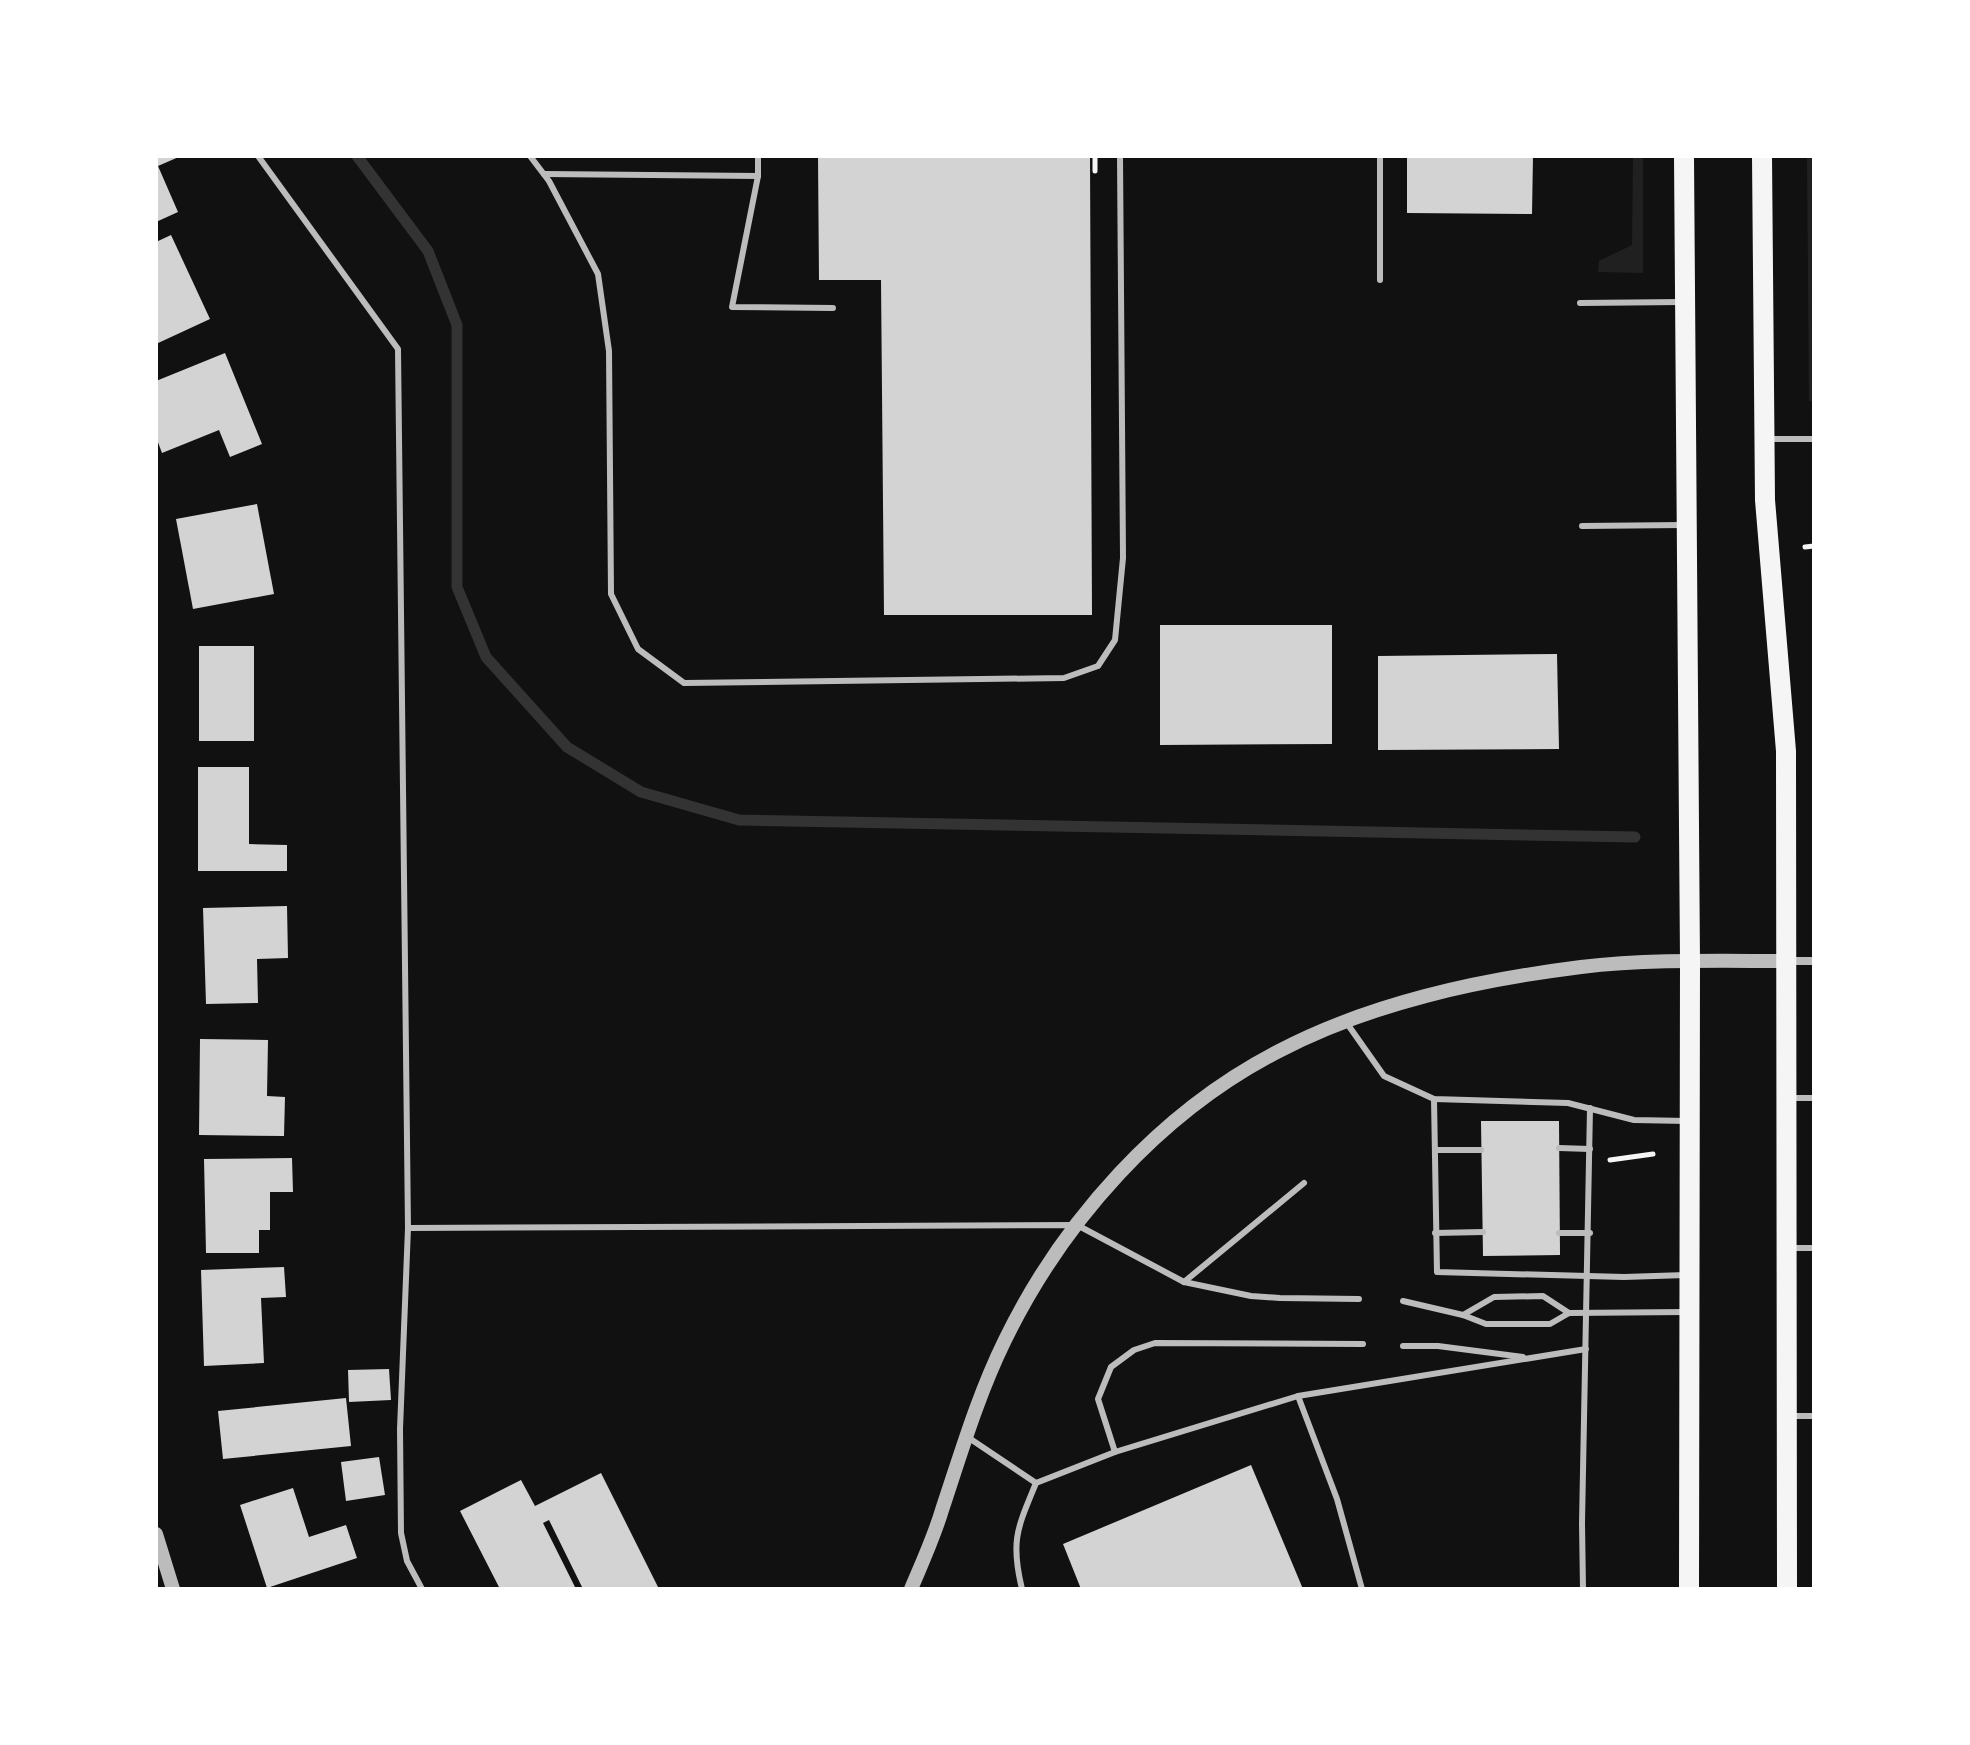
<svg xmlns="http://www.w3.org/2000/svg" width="1970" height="1745" font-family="Raleway,sans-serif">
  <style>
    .green { fill: #202020 }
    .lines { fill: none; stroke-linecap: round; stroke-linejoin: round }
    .stream { stroke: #333; stroke-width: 11 }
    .building { fill: #d3d3d3 }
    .path { stroke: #f5f5f5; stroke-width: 5 }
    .service { stroke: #bcbcbc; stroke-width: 6 }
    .minor { stroke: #bcbcbc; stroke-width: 8 }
    .tertiary { stroke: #bcbcbc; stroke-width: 14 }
    .primary { stroke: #f5f5f5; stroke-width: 20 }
  </style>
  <rect width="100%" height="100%" fill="#111"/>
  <g class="green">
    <path d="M1633,156H1643V273L1598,272L1599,261L1632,245Z"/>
    <path d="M1807,156H1814V401H1809Z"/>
  </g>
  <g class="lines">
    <path class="stream" d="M357,156L428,251L457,325V587L486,657L567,747L641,792L739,820L1635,837"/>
  </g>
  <g class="building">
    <path d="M156,156H181L158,166L178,212L156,222Z"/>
    <path d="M818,156H1090L1092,615H884L881,280H819Z"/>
    <path d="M1407,156H1533L1532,214L1407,213Z"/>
    <path d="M171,235L210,319L156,344V242Z"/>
    <path d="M225,353L262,444L230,457L219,430L162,453L156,437V381Z"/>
    <path d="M257,504L274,594L193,609L176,519Z"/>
    <path d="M1160,625H1332V744L1160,745Z"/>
    <rect x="199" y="646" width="55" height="95"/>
    <path d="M1557,654L1559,749L1378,750V656Z"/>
    <path d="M198,767H249V844L287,845V871H198Z"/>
    <path d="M287,906L288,958L257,959L258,1003L206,1004L203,908Z"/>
    <path d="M200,1039L268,1040L267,1096L285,1097L284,1136L199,1135Z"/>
    <path d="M1481,1121H1559L1560,1255L1483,1256Z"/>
    <path d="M292,1158L293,1192H270V1230H259V1253H206L204,1159Z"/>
    <path d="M284,1267L286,1297L261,1298L264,1363L204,1366L201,1270Z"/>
    <path d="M389,1369L391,1400L349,1402L348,1370Z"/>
    <path d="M346,1398L351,1446L223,1459L218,1411Z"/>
    <path d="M379,1457L385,1495L346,1501L341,1462Z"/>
    <path d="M1251,1465L1303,1589H1081L1063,1544Z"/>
    <path d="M601,1473L659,1589H583L549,1520L543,1523L576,1589H500L460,1511L521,1480L535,1506Z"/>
    <path d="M293,1488L309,1537L346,1525L357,1558L267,1588L240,1505Z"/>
  </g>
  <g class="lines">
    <g class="path">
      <path d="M1095,156V171"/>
      <path d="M1805,547L1814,546"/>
      <path d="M1610,1160L1653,1154"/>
    </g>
    <g class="service">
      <path d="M258,156L398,349L408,1228"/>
      <path d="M530,156L549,181L598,274L609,351L611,594L638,649L684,683L1064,678L1098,666L1115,640L1123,558L1120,156"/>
      <path d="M758,156V176L732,307L833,308"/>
      <path d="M1380,156V280"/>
      <path d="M544,174L758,176"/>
      <path d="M1580,303L1681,302"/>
      <path d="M1768,439H1814"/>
      <path d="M1582,526L1682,525"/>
      <path d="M1346,1022L1384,1076L1434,1099L1568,1103L1634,1120L1687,1121"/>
      <path d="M1789,1098H1814"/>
      <path d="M1434,1099L1437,1272L1624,1277L1686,1275"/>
      <path d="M1559,1148L1590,1149"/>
      <path d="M1435,1150H1481"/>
      <path d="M1435,1233L1483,1232"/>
      <path d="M1559,1233H1590"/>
      <path d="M1790,1248H1814"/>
      <path d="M1184,1282L1304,1183"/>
      <path d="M1403,1301L1463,1315L1486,1324H1550L1569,1313L1685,1312"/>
      <path d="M1463,1315L1494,1297L1543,1296L1569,1313"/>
      <path d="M1403,1346H1438L1523,1357"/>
      <path d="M1298,1396L1337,1499L1362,1589"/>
      <path d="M1790,1416H1814"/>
      <path d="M966,1436L1036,1483"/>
      <path d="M1115,1452L1098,1399L1111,1367L1134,1350L1155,1343L1363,1344"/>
      <path d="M422,1589L407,1561L401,1533L400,1429L408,1228L1077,1225L1184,1282L1251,1296L1280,1298L1359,1299"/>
      <path d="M1022,1589C1010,1540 1018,1527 1036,1483L1115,1452L1298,1396L1586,1349"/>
      <path d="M1583,1589L1582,1523L1590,1108"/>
    </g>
    <path class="minor" d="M1787,961H1814"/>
    <g class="tertiary">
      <path d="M156,1534L173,1589"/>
      <path d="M911,1589C922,1563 934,1537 942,1510C961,1453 978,1395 1005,1340C1063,1221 1160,1112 1279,1051C1371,1003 1478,980 1581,967C1649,959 1718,961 1786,961"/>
    </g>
    <g class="primary">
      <path d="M1684,156L1690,961L1689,1589"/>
      <path d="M1762,156L1765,500L1786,751L1787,1589"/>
    </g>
  </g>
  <rect width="1970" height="1745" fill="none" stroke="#ffffff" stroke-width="316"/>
</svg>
